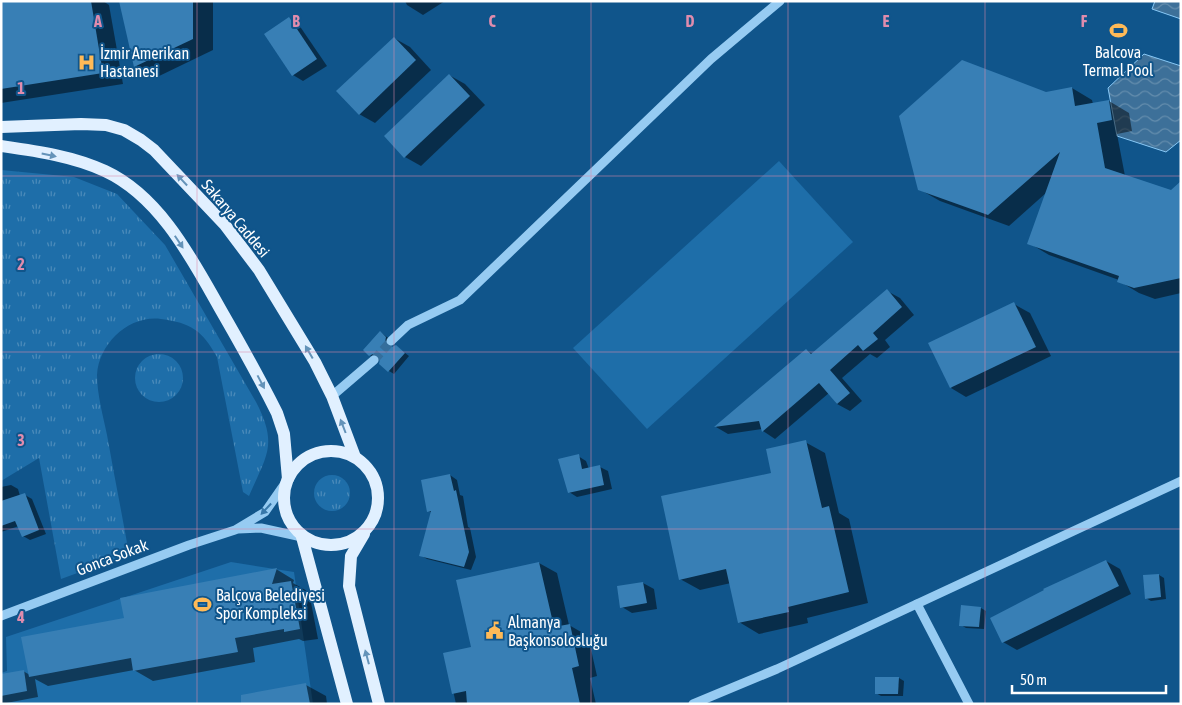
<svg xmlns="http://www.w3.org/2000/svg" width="1182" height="705" font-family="'Asap Condensed',sans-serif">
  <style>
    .grass { fill: url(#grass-tufts) }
    .pitch { fill: #1e6ea9 }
    .water { fill: url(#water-waves); stroke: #87c8f6 }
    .shadow { fill: #0007 }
    .building { fill: #387fb5 }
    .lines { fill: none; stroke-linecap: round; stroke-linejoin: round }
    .minor-tunnel { stroke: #346e9c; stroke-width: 9; stroke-dasharray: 9 4.5; stroke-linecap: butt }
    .minor { stroke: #96cbf2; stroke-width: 9 }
    .major { stroke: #e1f0ff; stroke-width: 12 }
    .oneway { fill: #6493b9 }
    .oneway2 { fill: #3878aa }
    .grid { fill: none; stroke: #e08cad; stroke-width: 1; stroke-opacity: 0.55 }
    .labels { text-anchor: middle; stroke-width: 4; stroke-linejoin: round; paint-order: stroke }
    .poi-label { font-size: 16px; fill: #fff; stroke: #10558b; text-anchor: start }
    .street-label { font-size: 16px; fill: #fff; stroke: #10558b }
    .grid-label { font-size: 16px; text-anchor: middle; font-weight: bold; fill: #e08cad; stroke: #10558b; stroke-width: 4; stroke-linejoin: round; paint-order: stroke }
  </style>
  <defs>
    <pattern id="grass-tufts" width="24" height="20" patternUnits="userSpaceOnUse" patternTransform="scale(1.25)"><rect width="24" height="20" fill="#1e6ea9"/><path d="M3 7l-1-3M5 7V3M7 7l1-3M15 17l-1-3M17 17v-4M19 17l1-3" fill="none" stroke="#4b8bba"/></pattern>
    <pattern id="water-waves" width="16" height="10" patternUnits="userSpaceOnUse" patternTransform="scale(1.25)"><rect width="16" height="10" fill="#3d7099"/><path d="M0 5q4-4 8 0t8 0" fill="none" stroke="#648dad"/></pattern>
  </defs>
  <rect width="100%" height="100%" fill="#10558b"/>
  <g class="grass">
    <path d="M1,170L74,177L117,194L165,245L256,402C278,445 267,454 249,496L243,492L217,357C202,330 191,323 161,319C129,315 99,343 97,375C97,394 103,416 107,435C114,475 122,514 129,554L61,579L39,458L1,481Z"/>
    <circle cx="159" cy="378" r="24"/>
    <circle cx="332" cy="493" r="18"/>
  </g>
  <g class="pitch">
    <path d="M779,161L853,242L647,429L573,348Z"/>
    <path d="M231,562L294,572L313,704H1V673L7,671L6,637Z"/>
  </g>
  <g class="water">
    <path d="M1155,1H1181V19L1152,9Z"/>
    <path d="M1144,54L1181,66V140L1166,152L1117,136L1108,88Z"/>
  </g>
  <g class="shadow">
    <path d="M1,1H103L109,5L123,84L1,103Z"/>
    <path d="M120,1H213V50L155,78L135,66Z"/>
    <path d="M405,1H445L423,15L407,5Z"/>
    <path d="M289,19L299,25L327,66L303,81L293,75Z"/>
    <path d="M394,38L410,47L431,70L375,123L359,114Z"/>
    <path d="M449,75L465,84L485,105L421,166L405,157Z"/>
    <path d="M1072,88L1092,100L1093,104L1109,101L1129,113L1132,131L1117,134L1125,176L1171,192L1181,183V293L1155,299L1139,293L1119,281V280L1049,255L1029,243L1046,193L1009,226L940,201L919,189L1046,93Z"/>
    <path d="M887,291L900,298L914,315L885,340L890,347L877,358L870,354L842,378L862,401L850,411L837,404L829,393L775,439L763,431L762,429L728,434L716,427L806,350L813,354Z"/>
    <path d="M1014,304L1030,313L1051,356L966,397L951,388Z"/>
    <path d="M380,332L391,340L389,345L391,348L396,346L409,356L394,374L389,371L380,356L375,358L370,355Z"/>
    <path d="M805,442L825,453L839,513L849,519L868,603L807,618L808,623L759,634L739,622L731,583L700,590L680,579L773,474Z"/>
    <path d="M578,456L586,461L589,469L600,467L608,471L612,489L577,497L569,492Z"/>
    <path d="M450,475L457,480L460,495L463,496L468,527L470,528L476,557L471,570L427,559L420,555L432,513L429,511Z"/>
    <path d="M11,485L18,489L20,496L25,495L32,499L46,534L30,540L23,536L19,526L1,532V487Z"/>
    <path d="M1106,561L1120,569L1131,594L1017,650L1003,642Z"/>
    <path d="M539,563L557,573L569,625L588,636L597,676L590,678L596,704H456L445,654L472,648L457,581Z"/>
    <path d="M276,569L294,580L293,583L309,592L318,639L303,641L299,639L253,648L255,662L153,681L134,670L48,686L35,679L38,697L1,704V675L23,671L30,675L125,619Z"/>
    <path d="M1159,575L1164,578L1166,599L1151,601L1146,598Z"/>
    <path d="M643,583L654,589L657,609L632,613L622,607Z"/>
    <path d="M981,608L986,611L984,629L966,628L961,625Z"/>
    <path d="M899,678L904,681L903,696H881L876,693Z"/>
    <path d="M306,685L326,696L327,704H267Z"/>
  </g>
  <g class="building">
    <path d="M1,1H91L103,73L1,89Z"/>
    <path d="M119,1H193V39L134,67Z"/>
    <path d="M289,17L317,59L292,76L264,34Z"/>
    <path d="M394,37L416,60L359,115L336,91Z"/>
    <path d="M962,60L1046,92L1072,87L1075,106L1109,100L1112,120L1097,123L1105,168L1171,190L1181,181V278L1134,288L1117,282L1119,276L1027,244L1060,152L988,215L918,190L899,116Z"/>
    <path d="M449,74L470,96L404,158L384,136Z"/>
    <path d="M887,289L902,307L873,333L878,339L863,351L858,345L830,370L850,393L837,404L819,383L762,432L759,421L714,427L806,349L811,354Z"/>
    <path d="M1014,302L1036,347L950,388L928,343Z"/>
    <path d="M380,331L386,337L385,342L387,346L392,347L396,345L405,353L388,372L379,364L380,359L378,356L373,354L369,356L363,350Z"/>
    <path d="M806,440L822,508L829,506L849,592L788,607L789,612L738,623L726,569L679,580L661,496L771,473L766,449Z"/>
    <path d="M579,454L582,469L600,465L604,485L568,493L558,459Z"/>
    <path d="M450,474L454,491L456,490L469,552L464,567L419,556L431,511L427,512L421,480Z"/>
    <path d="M25,493L39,530L22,537L15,521L1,526V501Z"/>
    <path d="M1106,560L1119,586L1002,643L990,618L1044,590L1043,589Z"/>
    <path d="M539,562L554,627L570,624L579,666L572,668L580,704H467L466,691L452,694L443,653L471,647L456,580Z"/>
    <path d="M277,568L272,584L291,581L300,629L284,632V629L235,638L238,652L133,671L131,658L29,677L21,637L124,618L120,598Z"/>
    <path d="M1159,574L1161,597L1145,599L1143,575Z"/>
    <path d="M643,582L647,603L620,608L617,586Z"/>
    <path d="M961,605L981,607L979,627L959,626Z"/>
    <path d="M24,670L27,691L1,696V674Z"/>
    <path d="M875,677H899L898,694H875Z"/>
    <path d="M306,683L310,704H241V695Z"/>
  </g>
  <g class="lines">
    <path class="minor-tunnel" d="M374,360L391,341"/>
    <g class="minor">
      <path d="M391,341L408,325L460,300L711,59L780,1"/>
      <path d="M332,396L374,360"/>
      <path d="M238,529L261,528L302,537"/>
      <path d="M917,604L969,704"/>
      <path d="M1,616L189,545L235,530L265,512L288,479"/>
      <path d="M693,704L777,669L1181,481"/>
    </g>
    <g class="major">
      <path d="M1,127L81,124L106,125L124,130L141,140L154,150L225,225L259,270L315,362L332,396L355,457"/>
      <path d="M1,146C36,151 73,156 105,171C161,197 193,261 222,312C241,345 260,379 277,413L284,434L288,479"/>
      <circle cx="331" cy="498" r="47"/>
      <path d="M364,534L351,556L349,586L379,704"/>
      <path d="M302,537L347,704"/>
    </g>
  </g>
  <defs><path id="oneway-solid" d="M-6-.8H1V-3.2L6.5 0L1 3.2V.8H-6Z" transform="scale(1.25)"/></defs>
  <g class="oneway">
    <use href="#oneway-solid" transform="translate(49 155) rotate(12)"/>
    <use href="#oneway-solid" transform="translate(182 180) rotate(-133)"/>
    <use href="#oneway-solid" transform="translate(179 242) rotate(56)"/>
    <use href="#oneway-solid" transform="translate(309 352) rotate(-120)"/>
    <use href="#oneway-solid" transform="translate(261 382) rotate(62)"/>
    <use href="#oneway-solid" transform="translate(343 426) rotate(-111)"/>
    <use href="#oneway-solid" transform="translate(367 657) rotate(-105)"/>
  </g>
  <use class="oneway2" href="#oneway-solid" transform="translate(266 509) rotate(133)"/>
  <path class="grid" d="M197,1V704M394,1V704M591,1V704M788,1V704M985,1V704M1,176H1181M1,352H1181M1,529H1181"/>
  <defs>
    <symbol id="stadium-bare" viewBox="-9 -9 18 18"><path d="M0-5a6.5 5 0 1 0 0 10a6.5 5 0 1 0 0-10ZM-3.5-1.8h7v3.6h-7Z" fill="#ffba57" stroke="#10558b" stroke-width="2.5" paint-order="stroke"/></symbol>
    <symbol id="hospital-bare" viewBox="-9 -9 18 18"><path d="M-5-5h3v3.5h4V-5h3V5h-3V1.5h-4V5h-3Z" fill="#ffba57" stroke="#10558b" stroke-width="2.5" paint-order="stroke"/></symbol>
    <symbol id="civic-bare" viewBox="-9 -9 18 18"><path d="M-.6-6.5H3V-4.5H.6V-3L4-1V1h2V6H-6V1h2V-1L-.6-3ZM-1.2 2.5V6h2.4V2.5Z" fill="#ffba57" stroke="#10558b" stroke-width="2.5" paint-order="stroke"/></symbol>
  </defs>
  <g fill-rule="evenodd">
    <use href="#stadium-bare" x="1106" y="18" width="25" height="25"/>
    <use href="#hospital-bare" x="74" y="50" width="25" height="25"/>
    <use href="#stadium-bare" x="190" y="592" width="25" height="25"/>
    <use href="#civic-bare" x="482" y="618" width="25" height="25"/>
  </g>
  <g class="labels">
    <g class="poi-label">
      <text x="1118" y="58" text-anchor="middle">Balcova<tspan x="1118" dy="18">Termal Pool</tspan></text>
      <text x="100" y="59">İzmir Amerikan<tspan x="100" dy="18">Hastanesi</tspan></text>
      <text x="216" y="601">Balçova Belediyesi<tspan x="216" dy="18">Spor Kompleksi</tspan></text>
      <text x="508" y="628">Almanya<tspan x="508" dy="18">Başkonsolosluğu</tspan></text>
    </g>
    <g class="street-label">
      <text transform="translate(236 218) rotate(50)" y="6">Sakarya Caddesi</text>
      <text transform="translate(112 557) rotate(-21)" y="6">Gonca Sokak</text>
    </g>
  </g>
  <g class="grid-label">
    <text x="98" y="27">A</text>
    <text x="296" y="27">B</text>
    <text x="492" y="27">C</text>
    <text x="690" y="27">D</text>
    <text x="886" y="27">E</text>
    <text x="1084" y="27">F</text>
    <text x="21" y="94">1</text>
    <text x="21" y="270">2</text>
    <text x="21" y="446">3</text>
    <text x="21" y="623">4</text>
  </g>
  <rect width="1182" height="705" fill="none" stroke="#ffffff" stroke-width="5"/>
  <path d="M1012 685v8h154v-8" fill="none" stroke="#ffffff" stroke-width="2.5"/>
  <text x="1020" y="685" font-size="15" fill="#ffffff" stroke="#10558b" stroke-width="4" paint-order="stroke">50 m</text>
</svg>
